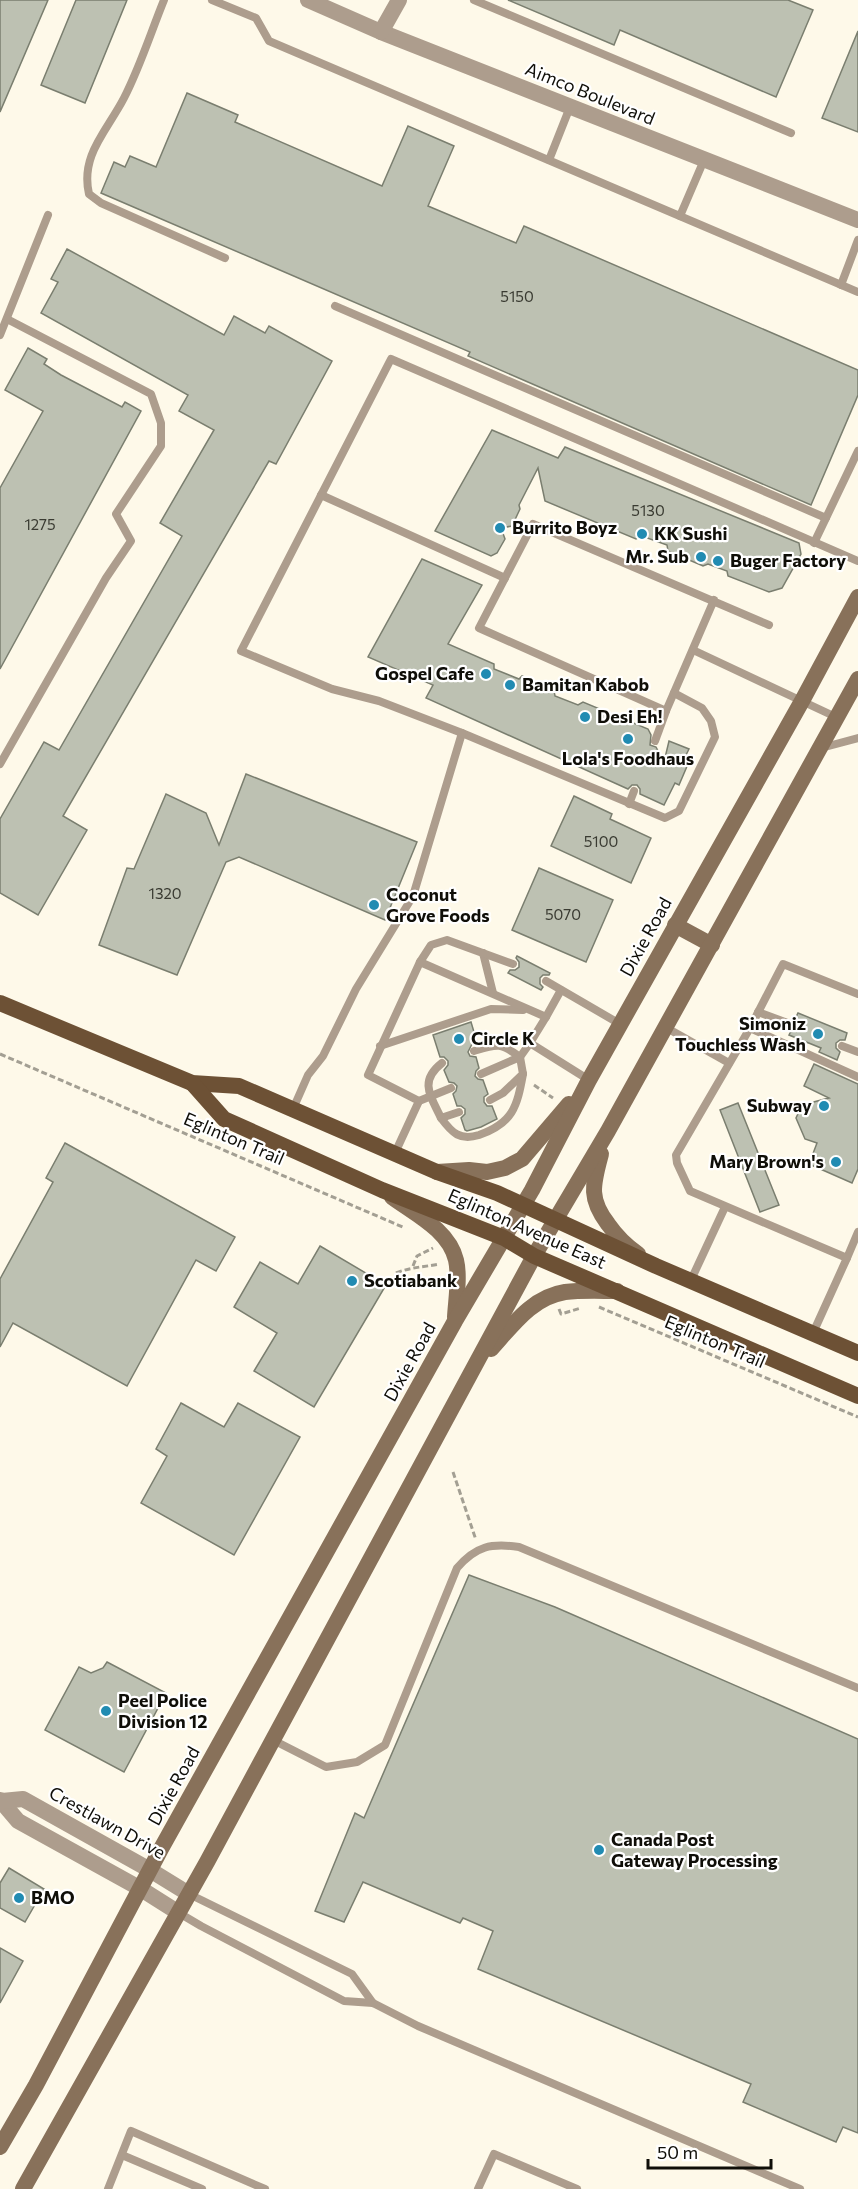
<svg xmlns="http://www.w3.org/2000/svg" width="858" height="2189" font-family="Commissioner,sans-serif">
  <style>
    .building { fill: #bdc1b2; stroke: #7a7e6f; stroke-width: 1.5 }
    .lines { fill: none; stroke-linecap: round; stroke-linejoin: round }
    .path { stroke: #a39f93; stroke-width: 3; stroke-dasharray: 6 3; stroke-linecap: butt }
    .service { stroke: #ad9d8d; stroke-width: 8 }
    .minor { stroke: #ad9d8d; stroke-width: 16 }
    .secondary { stroke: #88715a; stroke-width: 16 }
    .primary { stroke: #6d5135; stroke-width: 16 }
    .poi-dot { fill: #218bb2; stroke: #fff; stroke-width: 2 }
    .labels { text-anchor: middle; stroke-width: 4.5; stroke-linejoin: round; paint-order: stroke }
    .number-label { font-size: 15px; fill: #3a3b32 }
    .street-label { font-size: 18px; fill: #0f0e08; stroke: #fff }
    .poi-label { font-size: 18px; font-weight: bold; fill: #0f0e08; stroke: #fff; text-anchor: start }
  </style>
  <rect width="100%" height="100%" fill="#fef9e9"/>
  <g class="building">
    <path d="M0,0H48L0,112Z"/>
    <path d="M76,0H127L85,103L41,85Z"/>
    <path d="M508,0H788L813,10L776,97L620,30L614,45Z"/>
    <path d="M858,31V132L822,118Z"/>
    <path d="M187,93L238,115L235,122L382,186L408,126L454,146L428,206L516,243L524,226L858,370V395L811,505L468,356L470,352L101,193L114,162L125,167L130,156L156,167Z"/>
    <path d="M67,249L224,335L234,316L265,333L269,326L332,361L276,464L269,461L63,816L87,830L38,915L0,893V819L44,742L59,750L182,536L160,523L214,430L179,411L188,395L41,313L58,282L51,279Z"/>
    <path d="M28,348L47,359L44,364L61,375L122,407L125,402L141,411L0,669V488L43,411L5,390Z"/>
    <path d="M492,430L558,458L565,447L799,543L801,554L782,588L769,592L728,576L727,571L708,564L703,566L668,551L667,545L642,536L636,539L545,501L538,468L519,505L520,509L512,526L501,528L505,539L497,553L491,556L435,531Z"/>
    <path d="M422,559L482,585L448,644L494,664V669L519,679L522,676L554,690L555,696L578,705L583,702L648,729L651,735L650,745L656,747L664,762L669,741L689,749L686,755L691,757L679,785L675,783L664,805L640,794V789L637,785H632L628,789L426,698L433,685L368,657Z"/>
    <path d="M246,774L417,842L385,920L239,857L226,862L177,975L99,945L127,868L134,869L166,794L206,813L219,845Z"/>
    <path d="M574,796L612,814L610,819L651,838L631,883L551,846Z"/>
    <path d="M539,868L613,900L586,962L512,930Z"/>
    <path d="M517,956L550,973L549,975H543L540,978V984L543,987L541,990L508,973L510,970H515L519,967V962L516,958Z"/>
    <path d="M798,1013L847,1033L845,1040H840L836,1043V1048L840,1052L837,1060L819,1052L821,1048L789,1035L791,1031H795L799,1028V1023L795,1019Z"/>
    <path d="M471,1022L477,1042L472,1044L468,1052L470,1056L476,1057L479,1068L476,1071L475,1076L478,1079L483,1080L488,1094L484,1097V1102L487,1106H492L497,1119L481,1127L467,1131L465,1130L461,1118L465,1114V1109L461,1106H457L453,1094L456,1091L457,1086L454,1083L449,1082L444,1070L448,1065V1061L444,1057H440L433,1035Z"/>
    <path d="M814,1064L858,1084V1169L852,1183L809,1164L817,1143L805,1139L796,1118L802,1105L829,1098L804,1086Z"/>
    <path d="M738,1103L779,1205L760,1212L720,1110Z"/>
    <path d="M65,1143L235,1237L216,1271L196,1260L127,1386L13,1323L0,1347V1279L53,1182L46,1178Z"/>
    <path d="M320,1246L386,1285L314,1407L254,1371L277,1333L234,1307L260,1262L298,1284Z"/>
    <path d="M181,1403L224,1427L238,1403L300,1437L234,1555L141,1503L167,1456L156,1449Z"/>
    <path d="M469,1575L555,1607L858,1739V2133L843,2127L836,2142L743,2102L751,2084L478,1969L493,1931L463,1918L460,1923L363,1882L344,1922L315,1911L355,1813L364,1818Z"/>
    <path d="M107,1662L166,1693L124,1772L45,1730L79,1667L91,1673L103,1668Z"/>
    <path d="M9,1868L44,1889L25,1922L0,1908V1883Z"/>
    <path d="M0,1948L23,1961L0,2003Z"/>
  </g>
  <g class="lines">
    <g class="path">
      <path d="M0,1054L405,1228"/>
      <path d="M534,1085L553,1098"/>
      <path d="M413,1266L417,1256L433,1248"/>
      <path d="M396,1273C411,1267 424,1267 440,1264"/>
      <path d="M599,1307L858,1417"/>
      <path d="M559,1309L561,1314L581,1308"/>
      <path d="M453,1472L476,1540"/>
    </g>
    <g class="service">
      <path d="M164,0C151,32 140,67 124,98C107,131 80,155 89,194L101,203L225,258"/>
      <path d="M212,0L256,18L269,41L858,292"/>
      <path d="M474,0L791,133"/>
      <path d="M549,160L570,107"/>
      <path d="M680,216L704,160"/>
      <path d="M841,285L858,240"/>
      <path d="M335,306L826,518"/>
      <path d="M0,335L48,215"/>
      <path d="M321,495L505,578"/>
      <path d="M814,543L858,451"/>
      <path d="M714,600L666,711L479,628L533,524L769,625"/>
      <path d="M693,650L838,718"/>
      <path d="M462,733L665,818L679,811L715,737L711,721L702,708L674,693"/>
      <path d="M655,741L666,711"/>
      <path d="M821,748L858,738"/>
      <path d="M0,764L106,578L131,541L116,514L161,446V423L151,394L7,319"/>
      <path d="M629,804L634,791"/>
      <path d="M483,953L493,993"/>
      <path d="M420,962L431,945L447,940L513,964"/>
      <path d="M546,981L620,1024"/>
      <path d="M758,1012L793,1025"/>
      <path d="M546,1017L561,990"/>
      <path d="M665,1027L729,1063"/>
      <path d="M750,1028L858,1077"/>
      <path d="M380,1046L491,1009L523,1010"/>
      <path d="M842,1046L858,1052"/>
      <path d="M474,1051C497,1044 500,1042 520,1057L530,1043"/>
      <path d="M442,1063C419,1081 430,1095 441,1118L459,1112"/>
      <path d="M481,1074L520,1057L523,1074L503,1093L490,1100"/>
      <path d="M419,1101L451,1088"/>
      <path d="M293,1109L308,1075L323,1056L356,989L413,896L462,733L379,701L332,689L241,651L391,359L858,561"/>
      <path d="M441,1118C452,1133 460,1141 479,1135C513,1123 517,1107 523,1074"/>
      <path d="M395,1153L419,1101L368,1075L420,962L546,1017L530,1043L589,1080"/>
      <path d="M847,1258L858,1232"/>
      <path d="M691,1280L725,1207"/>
      <path d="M813,1333L847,1258L690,1191L677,1163L676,1155L750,1028L783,964L858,994"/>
      <path d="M273,1740L326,1767L357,1762L385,1745L457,1568C476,1546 491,1543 519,1547L858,1688"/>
      <path d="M189,1894L352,1974L373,2003"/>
      <path d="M179,1913L201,1926L344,2001L373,2003L418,2026L800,2189"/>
      <path d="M122,2155L202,2189"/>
      <path d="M108,2189L131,2131L265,2189"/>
      <path d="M478,2189L494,2154L577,2189"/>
    </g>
    <g class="minor">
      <path d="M308,0L381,32L858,220"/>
      <path d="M381,32L399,0"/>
      <path d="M0,1800L18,1821L141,1889L179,1913"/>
      <path d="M2,1801L23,1799L150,1870L189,1894"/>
    </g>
    <g class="secondary">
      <path d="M675,925L712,945"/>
      <path d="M601,1154C593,1184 588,1198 608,1224C617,1237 625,1245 638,1254"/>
      <path d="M437,1172L469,1170L487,1172L505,1168L522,1159L569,1104"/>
      <path d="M392,1197C415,1214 449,1230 456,1260C460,1277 456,1299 455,1317"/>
      <path d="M491,1349C512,1326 532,1297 565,1292C582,1290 600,1291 617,1291"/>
      <path d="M0,2147L36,2085L162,1847L455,1321L532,1190L589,1080L802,701L858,597"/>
      <path d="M23,2189L207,1862L534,1256L608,1131L858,679"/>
    </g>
    <g class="primary">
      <path d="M0,1003L192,1083L239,1086L437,1172L497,1193L656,1266L858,1353"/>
      <path d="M192,1083L224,1119L382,1190L504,1238L534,1256L858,1396"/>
    </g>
  </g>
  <g class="poi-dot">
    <circle cx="500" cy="528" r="6"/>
    <circle cx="642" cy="534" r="6"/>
    <circle cx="701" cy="557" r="6"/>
    <circle cx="718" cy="561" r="6"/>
    <circle cx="486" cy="674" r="6"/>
    <circle cx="510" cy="685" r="6"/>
    <circle cx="585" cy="717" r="6"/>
    <circle cx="628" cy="739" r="6"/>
    <circle cx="374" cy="905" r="6"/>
    <circle cx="818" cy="1034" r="6"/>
    <circle cx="459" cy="1039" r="6"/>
    <circle cx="824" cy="1106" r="6"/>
    <circle cx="836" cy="1162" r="6"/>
    <circle cx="352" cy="1281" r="6"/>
    <circle cx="106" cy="1711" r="6"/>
    <circle cx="599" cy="1850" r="6"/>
    <circle cx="19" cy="1898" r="6"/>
  </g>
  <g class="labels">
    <g class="number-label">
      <text x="517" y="302">5150</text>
      <text x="648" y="516">5130</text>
      <text x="40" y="530">1275</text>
      <text x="601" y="847">5100</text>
      <text x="165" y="899">1320</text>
      <text x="563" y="920">5070</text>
    </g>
    <g class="street-label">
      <text transform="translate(590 94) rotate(22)" y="6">Aimco Boulevard</text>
      <text transform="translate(646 937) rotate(-61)" y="6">Dixie Road</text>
      <text transform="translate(234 1139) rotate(23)" y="6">Eglinton Trail</text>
      <text transform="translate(527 1229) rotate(24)" y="6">Eglinton Avenue East</text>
      <text transform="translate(715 1342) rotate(23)" y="6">Eglinton Trail</text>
      <text transform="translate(410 1362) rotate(-61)" y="6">Dixie Road</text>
      <text transform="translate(174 1786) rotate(-61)" y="6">Dixie Road</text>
      <text transform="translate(107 1823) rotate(29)" y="6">Crestlawn Drive</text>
    </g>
    <g class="poi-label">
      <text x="512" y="534">Burrito Boyz</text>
      <text x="654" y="540">KK Sushi</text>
      <text x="689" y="563" text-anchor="end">Mr. Sub</text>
      <text x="730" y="567">Buger Factory</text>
      <text x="474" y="680" text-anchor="end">Gospel Cafe</text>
      <text x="522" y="691">Bamitan Kabob</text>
      <text x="597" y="723">Desi Eh!</text>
      <text x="628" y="765" text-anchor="middle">Lola's Foodhaus</text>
      <text x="386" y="901">Coconut<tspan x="386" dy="21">Grove Foods</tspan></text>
      <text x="806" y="1030" text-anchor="end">Simoniz<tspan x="806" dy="21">Touchless Wash</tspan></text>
      <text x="471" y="1045">Circle K</text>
      <text x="812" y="1112" text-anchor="end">Subway</text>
      <text x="824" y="1168" text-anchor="end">Mary Brown's</text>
      <text x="364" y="1287">Scotiabank</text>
      <text x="118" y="1707">Peel Police<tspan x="118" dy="21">Division 12</tspan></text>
      <text x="611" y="1846">Canada Post<tspan x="611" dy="21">Gateway Processing</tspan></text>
      <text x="31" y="1904">BMO</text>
    </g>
  </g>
  <path d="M648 2159v9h123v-9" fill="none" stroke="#0f0e08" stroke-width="3"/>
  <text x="657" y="2159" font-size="18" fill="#0f0e08" stroke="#ffffff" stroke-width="4.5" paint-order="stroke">50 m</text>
</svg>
